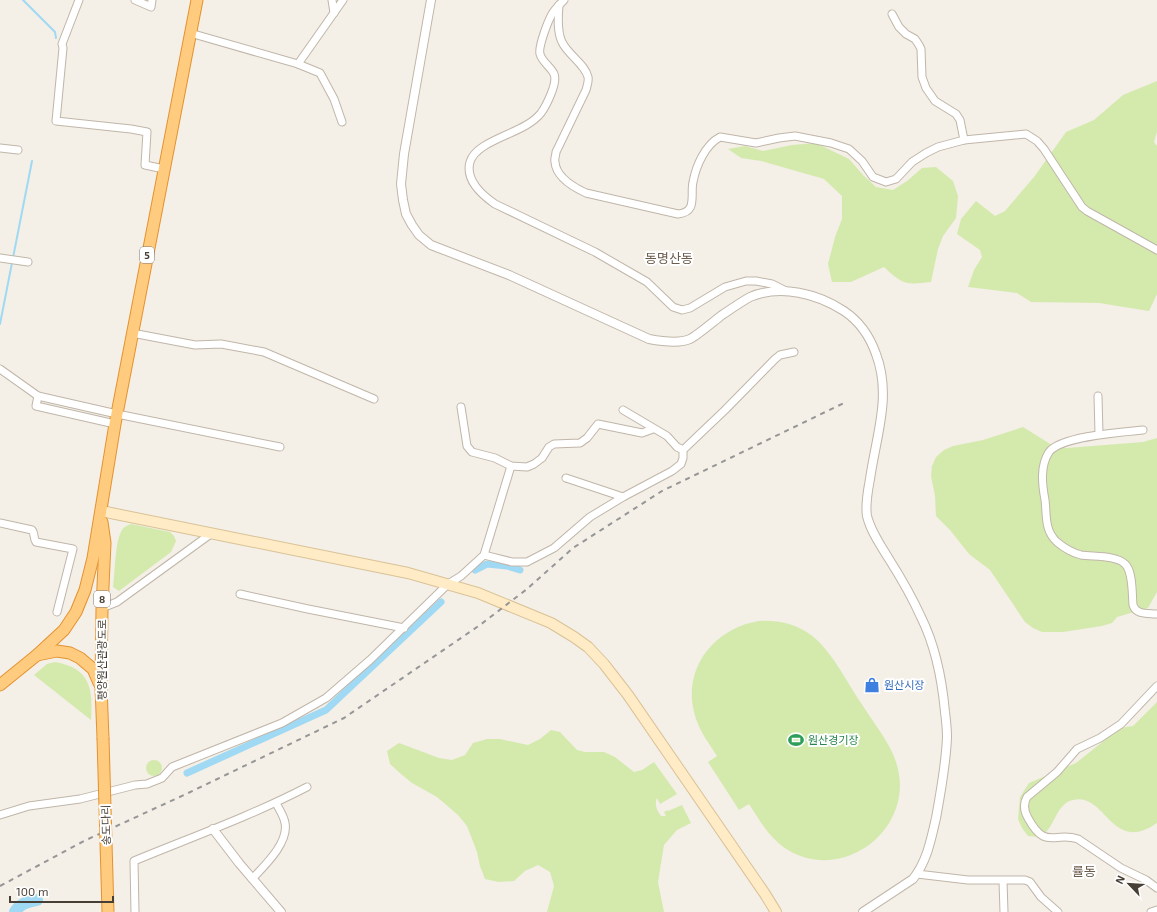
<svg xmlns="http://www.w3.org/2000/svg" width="1157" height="912" font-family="'Exo 2','Noto Sans KR',sans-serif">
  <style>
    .green { fill: #d4eaad }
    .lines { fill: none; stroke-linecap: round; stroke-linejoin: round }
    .stream { stroke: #a0d9f3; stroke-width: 2 }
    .canal { stroke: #a0d9f3; stroke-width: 7 }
    .river { stroke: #a0d9f3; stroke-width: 12 }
    .minor-casing { stroke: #c0b6a9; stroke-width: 9 }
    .tertiary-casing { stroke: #c0b6a9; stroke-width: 10 }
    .secondary-casing { stroke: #d9c296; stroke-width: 12 }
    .trunk-casing { stroke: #e49230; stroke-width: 13 }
    .minor { stroke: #fff; stroke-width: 7 }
    .tertiary { stroke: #fff; stroke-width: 8 }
    .secondary { stroke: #ffecc6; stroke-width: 10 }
    .trunk { stroke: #ffcb7e; stroke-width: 11 }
    .rail { stroke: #969696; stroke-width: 2; stroke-dasharray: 5 5; stroke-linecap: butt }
    .trunk-bridge-casing { stroke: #e49230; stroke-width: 13; stroke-linecap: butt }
    .trunk-bridge { stroke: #ffcb7e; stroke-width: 11 }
    .labels { text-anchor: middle; stroke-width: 4; stroke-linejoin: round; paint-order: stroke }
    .shield { fill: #fff; stroke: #7e7972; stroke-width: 1 }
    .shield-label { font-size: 10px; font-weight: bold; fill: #473f35 }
    .street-label { font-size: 11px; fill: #473f35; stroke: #fff }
    .shop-label { font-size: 11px; fill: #366cbe; stroke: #fff; text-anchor: start }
    .leisure-label { font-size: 11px; fill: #27864d; stroke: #fff; text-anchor: start }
    .quarter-label { font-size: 13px; fill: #6b5c4c; stroke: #fff }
  </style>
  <rect width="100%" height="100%" fill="#f4efe7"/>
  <g class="green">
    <path d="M1157,81V132L1154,142L1157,146V294L1149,311L1099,303L1031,302L1017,293L968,287L974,270L982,257L980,250L957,234L961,219L976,201L995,216L1005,211L1034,177L1066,132L1094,120L1123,95Z"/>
    <path d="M816,143L849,159L864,176L876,187L893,190L907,181L922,168L936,167L953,181L958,196L956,218L943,236L938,249L931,282C906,285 903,285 884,267L851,282H832L828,264L835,237L842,219V196L824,179L761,161L741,158L728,149L745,146L763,151L792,145Z"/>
    <path d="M1023,427L1055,447L1067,448L1143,442L1157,438V592L1148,608L1117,617L1112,623L1102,626L1063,632H1042L1033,628L1025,622L990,570L969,554L950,530L936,516L935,496L931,476L932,466L936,457L944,450L953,446L983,440Z"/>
    <path d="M131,524L170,532L174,536L176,541L171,552L119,591L113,587C115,573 115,543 121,532C123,527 126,526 131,524Z"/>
    <path d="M759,621C778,620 796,624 811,635C831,650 847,682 861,703C871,719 884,735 892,752C897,762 900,775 900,787C898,842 836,879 788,850C770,839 760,821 749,804L739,810L708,762L717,756C708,742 698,729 694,712C683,667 715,628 759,621Z"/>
    <path d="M55,662C90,668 93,688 91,720L34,675L47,664Z"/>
    <path d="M1157,702V823C1111,855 1106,792 1073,800C1058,803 1055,823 1046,832C1044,834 1041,835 1038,837L1028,836L1022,828L1018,819L1020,797L1029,783L1076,763L1120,728L1133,726Z"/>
    <path d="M551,730L560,732L577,750L585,752H604L615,757L634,772L642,770L654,762L677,794L660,804L657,798C654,804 657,811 661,816H666L664,812L668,810V811L682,805L691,823L677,830L664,845L658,882L664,912H547L554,886L550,872L538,865L525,871L514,881L499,882L485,879L480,866L477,852L467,826L458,815L437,797L412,783L401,774L390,764L387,751L399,743L439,758L452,760L465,755L473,743L487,739H500L528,745L540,739Z"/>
    <circle cx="154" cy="768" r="8"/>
  </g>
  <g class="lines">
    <g class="stream">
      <path d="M23,0L55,32L56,38"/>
      <path d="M0,324L32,161"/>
    </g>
    <g class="canal">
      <path d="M475,570L487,564L507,566L520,570"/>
      <path d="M187,773L326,710L441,602"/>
    </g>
    <path class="river" d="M15,912C20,903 28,902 37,900"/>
    <defs>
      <g id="minor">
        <path d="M79,0L62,44L63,48L56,121L131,129L147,132L145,165L164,169"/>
        <path d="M135,0L151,7L152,0"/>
        <path d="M332,0L334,13"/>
        <path d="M564,0C560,4 555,9 552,14C548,21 538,47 540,54C542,62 551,67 554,74C558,83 546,106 541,113C525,134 477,139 470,162C465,180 482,195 495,204L595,252L647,282L673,307L682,310L690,308L725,287L746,281H756L772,284L786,291"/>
        <path d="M559,5C558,17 557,32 562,42C568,55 585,64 588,77C589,81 587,86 586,90L556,152C556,155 554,159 555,162C556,177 573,187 586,193L678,214C698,212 690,195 693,182C696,166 705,145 720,137L756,143L779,138L795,136L831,143L849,149L862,161L873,177L886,182L896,179L912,162L926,153L938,147L964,140L1026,134L1037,141L1044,149L1082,207L1087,211L1157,250"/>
        <path d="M892,14L899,27L906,34L915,39L919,45L921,49L922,77L926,88L935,101L956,114L960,120L964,140"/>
        <path d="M190,33L298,64L343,0"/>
        <path d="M298,64L320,73L334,99L342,122"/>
        <path d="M0,148L18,150"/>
        <path d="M0,258L28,262"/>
        <path d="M132,333L195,345L221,344L264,352L374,399"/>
        <path d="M0,369L38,396L117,414L280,447"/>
        <path d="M38,396L36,406L115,424"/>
        <path d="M1098,396L1099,434"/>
        <path d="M461,407L467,446L472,452L495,458L511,466L527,467L534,464L542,458L549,447L554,444L580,443L587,438L598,424L642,433L653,429"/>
        <path d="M1143,430C1123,432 1061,436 1049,452C1040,466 1042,484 1045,500C1047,515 1044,530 1057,542C1063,547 1073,553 1081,555C1093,557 1116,555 1125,564C1133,571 1132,594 1133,605C1136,615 1147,613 1157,614"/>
        <path d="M683,450L725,410L775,359L780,355L794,352"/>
        <path d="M566,478L623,497"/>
        <path d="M0,523L32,530C35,533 33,538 36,542L73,549L57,612"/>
        <path d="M484,555L512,562H527L554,548L590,517L623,497L672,471L681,464L683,458V450L677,447L667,436L623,410"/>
        <path d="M240,594L308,609L404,628"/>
        <path d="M102,608L117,602L212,533"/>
        <path d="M1157,686L1121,724L1100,738L1077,749L1057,772L1027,797C1023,804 1024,811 1028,818C1046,851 1054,831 1078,839L1121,868L1146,880L1157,888"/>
        <path d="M0,815L29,806L80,799L135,785L147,784L162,778L172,767L282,723L326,698L370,660L448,584L461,576L484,555L511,466"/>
        <path d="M917,874L968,880H1025L1030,882L1041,897L1058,912"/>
        <path d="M252,879C264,866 289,843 285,823C284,816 279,809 276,803"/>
        <path d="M1003,881L1004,912"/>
        <path d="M135,912L134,861C192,837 251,816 307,787"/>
        <path d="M1151,912L1157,910"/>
      </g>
      <g id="tertiary">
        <path d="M431,0L404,154L401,184L403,200L406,214L412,225L419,235L431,245L509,275L649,339C660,341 679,344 690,339C698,335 714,321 722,315C731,309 741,302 750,297C781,284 818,294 844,311C859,321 870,337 876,354C892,396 876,436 870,479C868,490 865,504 867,516C871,532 881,546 889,559C901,578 912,597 921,617C936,647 942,679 945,712C946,720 947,729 947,737C946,764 941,791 936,818C931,840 927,861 913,879L863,912"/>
        <path d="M213,829L239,863L281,912"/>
      </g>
      <path id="secondary" d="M101,511L408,573L478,593L551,623L574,637L588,647L604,664L628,695L765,894L776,912"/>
      <g id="trunk">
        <path d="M102,522L105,543L102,608L101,687L103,738"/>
        <path d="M37,655L57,651L70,653L80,658L93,669L99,683"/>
        <path d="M0,685L37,655L64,630L76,612L85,590L93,558L115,424L197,0"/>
      </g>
    </defs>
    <use href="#minor" class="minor-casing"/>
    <use href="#tertiary" class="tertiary-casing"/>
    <use href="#secondary" class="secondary-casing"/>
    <use href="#trunk" class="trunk-casing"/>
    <use href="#minor" class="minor"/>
    <use href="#tertiary" class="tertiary"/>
    <use href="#secondary" class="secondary"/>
    <use href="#trunk" class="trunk"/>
    <path class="rail" d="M0,886L84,841L184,795L344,718L480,625L527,589L573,548L662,491L846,402"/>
    <defs>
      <path id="trunk-bridge" d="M103,738L108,912"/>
    </defs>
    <use href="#trunk-bridge" class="trunk-bridge-casing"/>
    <use href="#trunk-bridge" class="trunk-bridge"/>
  </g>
  <defs>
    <symbol id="shop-bare" viewBox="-9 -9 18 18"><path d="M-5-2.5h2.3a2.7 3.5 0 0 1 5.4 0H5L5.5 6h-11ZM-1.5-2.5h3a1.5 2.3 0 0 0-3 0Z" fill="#3f7fe0" stroke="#fff" stroke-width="2.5" paint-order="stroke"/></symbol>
    <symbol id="stadium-bare" viewBox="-9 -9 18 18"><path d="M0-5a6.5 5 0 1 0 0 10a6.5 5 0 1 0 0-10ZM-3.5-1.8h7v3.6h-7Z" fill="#2e9e5b" stroke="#fff" stroke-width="2.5" paint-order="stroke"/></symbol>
  </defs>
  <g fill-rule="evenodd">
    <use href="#shop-bare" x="861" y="674" width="22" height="22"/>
    <use href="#stadium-bare" x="785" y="729" width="22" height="22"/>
  </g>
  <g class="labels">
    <g class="shield">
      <rect x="140" y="247" width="14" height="16" rx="3"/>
      <rect x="94" y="591" width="16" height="16" rx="3"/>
    </g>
    <g class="shield-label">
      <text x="147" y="259">5</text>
      <text x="102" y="603">8</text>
    </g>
    <g class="street-label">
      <text transform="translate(102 660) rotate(-90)" y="4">평양원산관광도로</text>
      <text transform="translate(106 825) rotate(-91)" y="4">송도다리</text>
    </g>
    <g class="shop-label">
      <text x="884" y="689">원산시장</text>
    </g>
    <g class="leisure-label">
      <text x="808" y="744">원산경기장</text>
    </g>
    <g class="quarter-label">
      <text x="669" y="263">동명산동</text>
      <text x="1084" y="876">률동</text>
    </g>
  </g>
  <g transform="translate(1129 884) rotate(295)" stroke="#ffffff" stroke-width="3" paint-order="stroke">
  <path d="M0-3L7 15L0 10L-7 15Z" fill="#473f35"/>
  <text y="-6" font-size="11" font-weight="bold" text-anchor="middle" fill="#473f35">N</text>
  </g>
  <path d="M10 896v6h103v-6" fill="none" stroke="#473f35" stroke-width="2"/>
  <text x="16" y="896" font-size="12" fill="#473f35" stroke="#ffffff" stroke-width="3" paint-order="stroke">100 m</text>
</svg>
